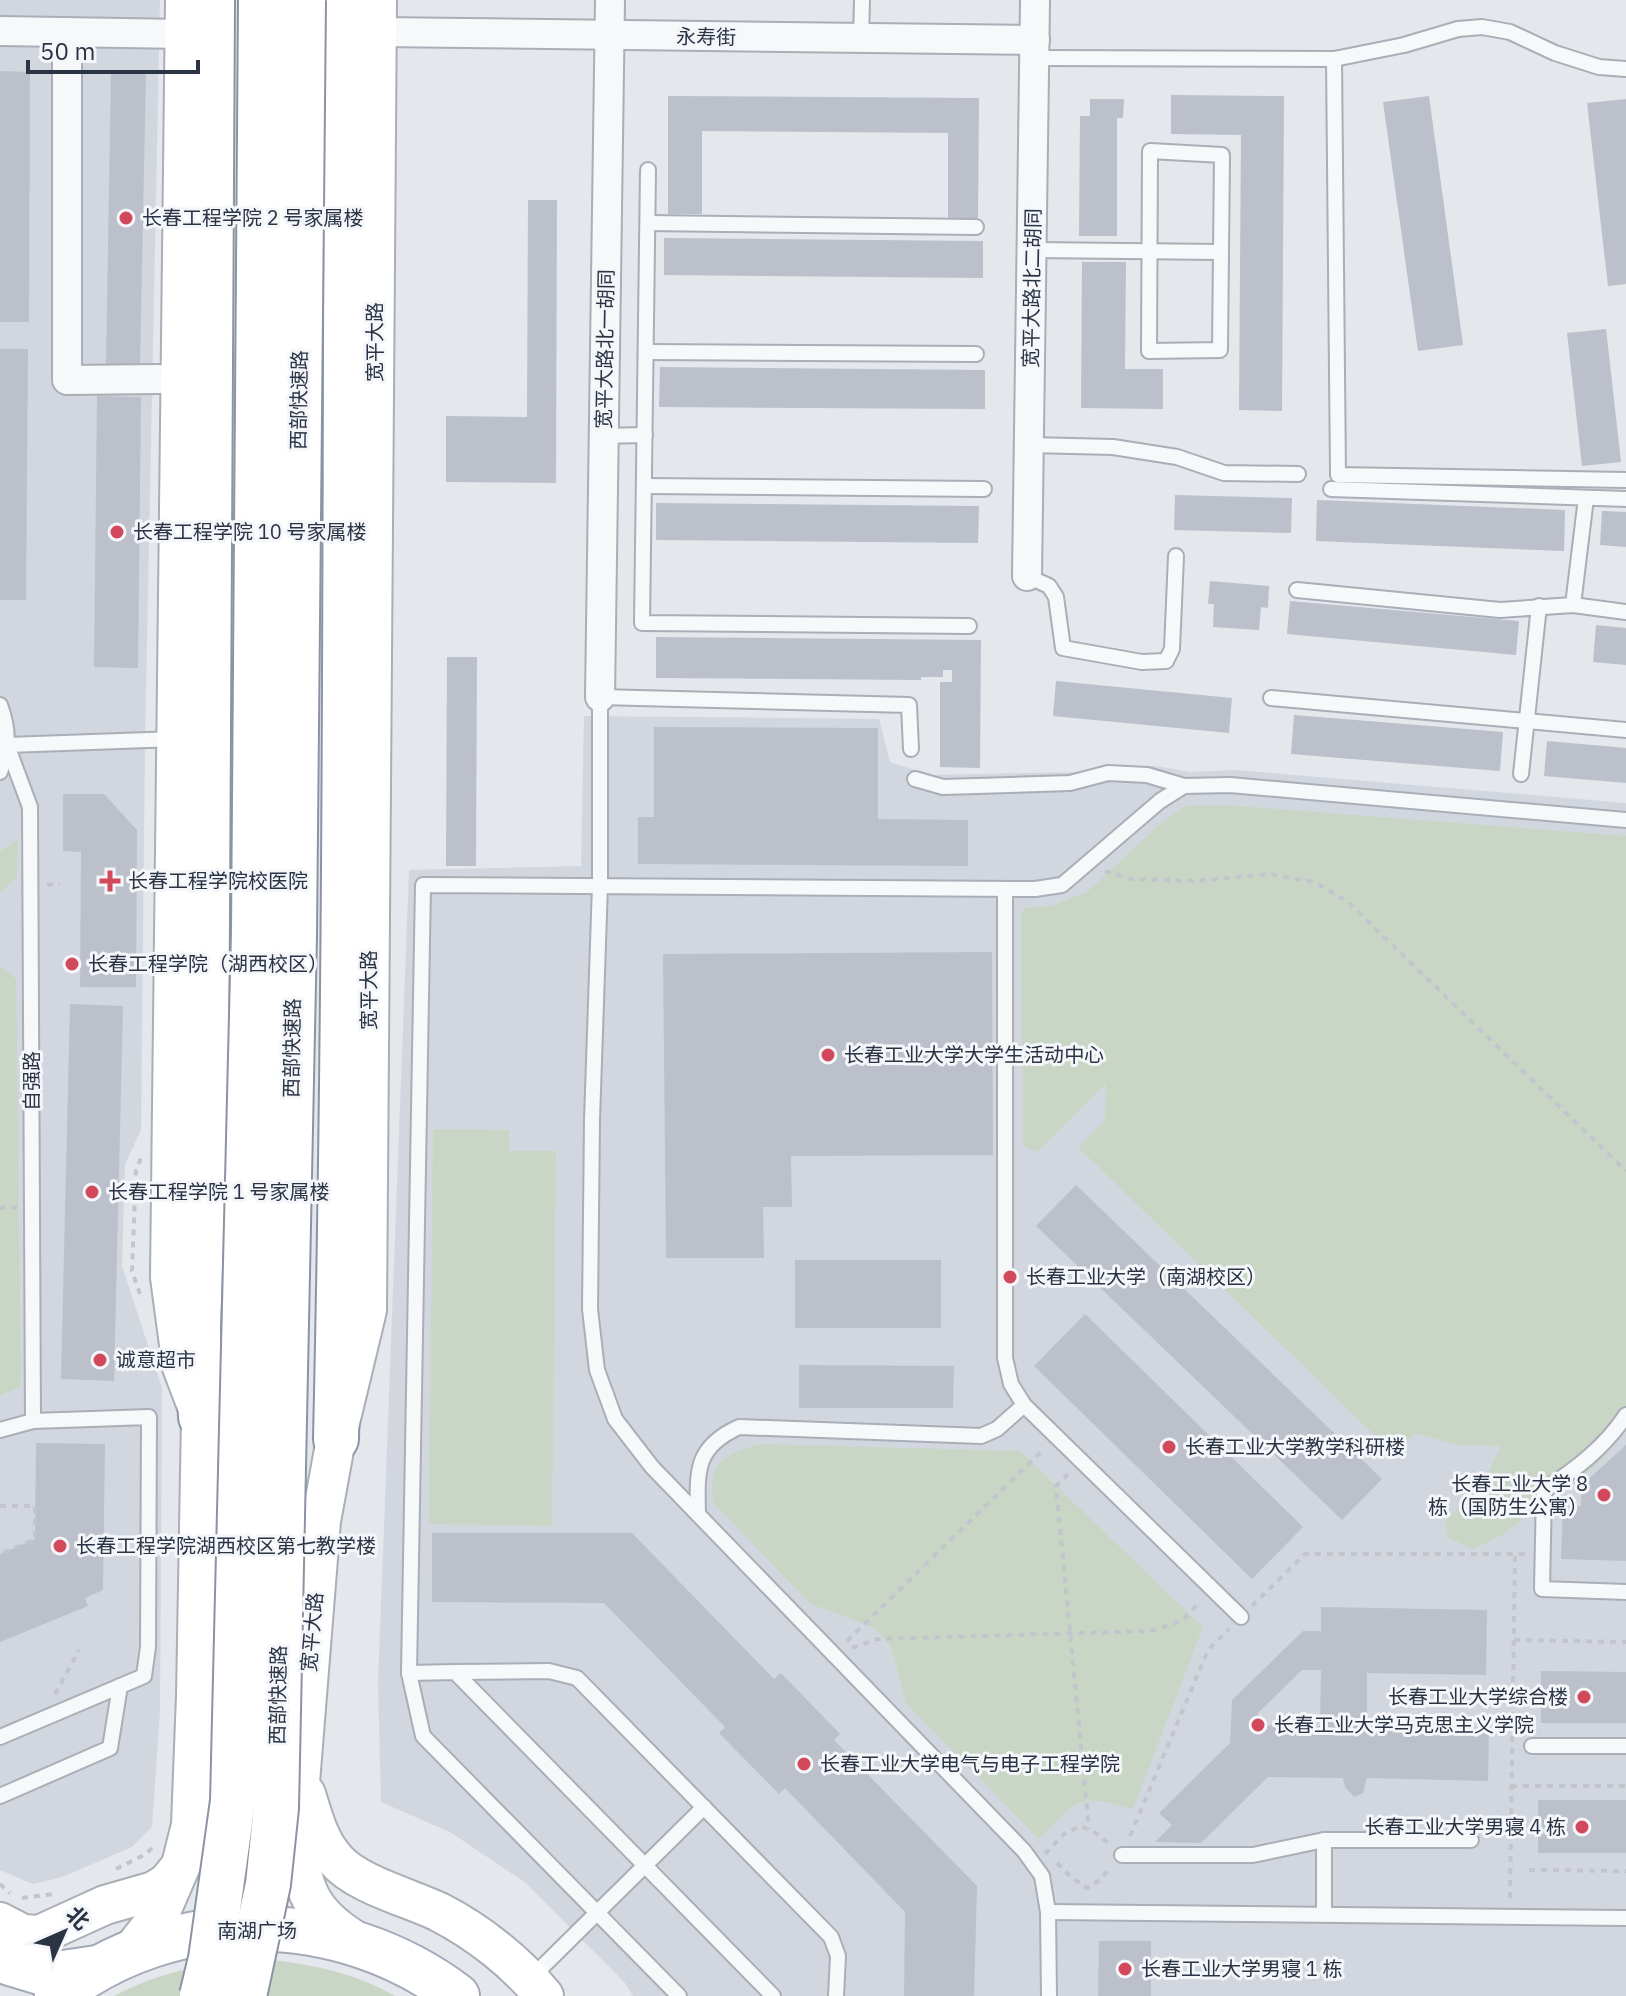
<svg xmlns="http://www.w3.org/2000/svg" width="1626" height="1996" font-family="'IBM Plex Sans','Noto Sans SC',sans-serif">
  <style>
    .built { fill: #d2d6de }
    .green { fill: #c9d6c5 }
    .building { fill: #bbc0ca; fill-rule: evenodd }
    .lines { fill: none; stroke-linecap: round; stroke-linejoin: round }
    .lane-casing { stroke: #a9aeb7; stroke-width: 18 }
    .street-casing { stroke: #a9aeb7; stroke-width: 32 }
    .secondary-casing { stroke: #a9aeb7; stroke-width: 42 }
    .primary-casing { stroke: #a3abb8; stroke-width: 48 }
    .highway-casing { stroke: #8b94a3; stroke-width: 48 }
    .path { stroke: #c2c5cb; stroke-width: 4; stroke-dasharray: 6 6; stroke-linecap: butt }
    .lane { stroke: #f7f8fa; stroke-width: 14 }
    .street { stroke: #f7f8fa; stroke-width: 28 }
    .secondary { stroke: #fff; stroke-width: 38 }
    .primary { stroke: #fff; stroke-width: 44 }
    .highway { stroke: #fff; stroke-width: 44 }
    .highway-bridge-casing { stroke: #8b94a3; stroke-width: 48; stroke-linecap: butt }
    .highway-bridge { stroke: #fff; stroke-width: 44 }
    .poi-dot { fill: #d1495b; stroke: #f4f6f9; stroke-width: 3 }
    .labels { text-anchor: middle; stroke-width: 6; stroke-linejoin: round; paint-order: stroke }
    .street-label { font-size: 20px; fill: #2b3445; stroke: #f4f6f9 }
    .poi-label { font-size: 20px; fill: #2b3445; stroke: #f4f6f9; text-anchor: start }
  </style>
  <rect width="100%" height="100%" fill="#e4e7ec"/>
  <g class="built">
    <path d="M0,0H160L145,739L141,1130L125,1164L122,1266L162,1388L160,1711L152,1827L132,1847L62,1877L33,1884L0,1870Z"/>
    <path d="M584,716L879,719L890,762L930,775L1074,772L1112,766H1155L1190,772L1236,770L1626,803V1996H633L625,1983L526,1883L450,1832L381,1802L378,1684L409,870L581,866Z"/>
  </g>
  <g class="green">
    <path d="M1224,805L1626,836V1431L1599,1463L1562,1493L1535,1509L1504,1534L1473,1549L1447,1537L1446,1521L1487,1475L1501,1446L1458,1445L1415,1433L1394,1454L1078,1147L1105,1120L1106,1083L1037,1152L1023,1146L1021,915L1024,908L1051,906L1087,892L1160,824L1186,806Z"/>
    <path d="M18,839L17,876L0,893V851Z"/>
    <path d="M0,966L16,979L21,1387L0,1395Z"/>
    <path d="M433,1129L509,1130V1151H556L552,1526L429,1524Z"/>
    <path d="M761,1444L1020,1451L1203,1627L1133,1809C1074,1793 1081,1798 1039,1839L906,1703L891,1646L873,1627L811,1604L713,1503C707,1462 725,1453 761,1444Z"/>
    <path d="M260,1959C307,1963 353,1972 395,1996H114C165,1969 204,1965 260,1959Z"/>
  </g>
  <g class="building">
    <path d="M0,71L30,72L29,322H0Z"/>
    <path d="M111,71L146,72L140,366L106,365Z"/>
    <path d="M1171,95L1284,96L1282,411L1239,410L1241,135L1171,134Z"/>
    <path d="M668,96L979,98L978,218H948V133L702,131V214H668Z"/>
    <path d="M1429,96L1463,345L1418,351L1383,102Z"/>
    <path d="M1090,99H1124L1123,118H1117V236H1079L1080,116H1090Z"/>
    <path d="M1626,99V284L1608,286L1587,103Z"/>
    <path d="M528,200H557L556,483L446,482V416L527,417Z"/>
    <path d="M664,238L983,241V278L664,275Z"/>
    <path d="M1082,262H1126L1125,369H1163V409L1081,408Z"/>
    <path d="M1606,329L1621,462L1582,466L1567,333Z"/>
    <path d="M0,349H28L26,600H0Z"/>
    <path d="M660,367L985,370V409L659,407Z"/>
    <path d="M97,396L141,397L138,668L94,667Z"/>
    <path d="M1175,495L1292,498L1291,533L1174,530Z"/>
    <path d="M1317,500L1565,510L1564,551L1316,541Z"/>
    <path d="M656,503L979,506L978,543L656,540Z"/>
    <path d="M1602,511L1626,512V547L1600,545Z"/>
    <path d="M1210,581L1269,586L1268,608L1261,607L1259,630L1213,627L1214,604H1208Z"/>
    <path d="M1290,601L1519,621L1516,655L1287,634Z"/>
    <path d="M1596,625L1626,628V665L1593,662Z"/>
    <path d="M656,637L981,640L980,768L940,767V682H952V670H943V677H921V680L656,678Z"/>
    <path d="M447,657H477L476,866H446Z"/>
    <path d="M1056,681L1232,698L1229,733L1053,716Z"/>
    <path d="M1294,715L1503,732L1500,771L1291,754Z"/>
    <path d="M654,727L878,728V819L968,820V866L638,864V817H654Z"/>
    <path d="M1547,741L1626,748V783L1544,776Z"/>
    <path d="M63,794H104L137,830L136,987H80L81,852L63,851Z"/>
    <path d="M992,952L993,1155L791,1156L792,1207H763L764,1258H666L663,954Z"/>
    <path d="M70,1004L123,1006L114,1381L61,1379Z"/>
    <path d="M1076,1185L1382,1479L1342,1520L1036,1226Z"/>
    <rect x="795" y="1260" width="146" height="68"/>
    <path d="M1085,1314L1303,1527L1252,1579L1034,1366Z"/>
    <path d="M799,1365L954,1366L953,1408H799Z"/>
    <path d="M36,1443L105,1444L103,1590L85,1598L88,1606L0,1642V1554L35,1539Z"/>
    <path d="M1626,1445V1561L1561,1559L1563,1506H1581L1582,1485Z"/>
    <path d="M432,1533H632L774,1679L781,1673L840,1734L834,1740L977,1886L974,1996H904L905,1912L785,1788L779,1794L719,1733L725,1727L604,1603L432,1602Z"/>
    <path d="M1321,1607L1487,1610L1486,1675L1367,1673V1726L1489,1728L1488,1781L1367,1778L1363,1793L1354,1797L1345,1787L1343,1778L1268,1777L1201,1843L1155,1842L1172,1825L1159,1813L1230,1743L1232,1700L1303,1631H1321ZM1302,1670H1321L1320,1726L1258,1725V1713Z"/>
    <path d="M1541,1671L1626,1672V1723H1541Z"/>
    <rect x="1538" y="1800" width="88" height="53"/>
    <path d="M1099,1941H1151V1996H1098Z"/>
  </g>
  <g class="lines">
    <defs>
      <g id="lane">
        <path d="M861,38L862,0"/>
        <path d="M1035,58L1334,59L1404,45L1458,29L1482,27L1510,32L1555,53L1599,67L1626,69"/>
        <path d="M1334,59L1338,475L1626,480"/>
        <path d="M1150,151L1222,155L1220,350L1149,351Z"/>
        <path d="M648,170L642,623L969,626"/>
        <path d="M648,223L976,227"/>
        <path d="M1032,250L1220,252"/>
        <path d="M646,352L976,354"/>
        <path d="M603,436L645,435"/>
        <path d="M1030,445L1113,447L1177,457L1224,473L1298,474"/>
        <path d="M644,486L984,489"/>
        <path d="M1331,489L1626,499"/>
        <path d="M1027,576L1049,586L1056,597L1063,648L1142,662L1166,661L1172,649L1176,556"/>
        <path d="M1297,590L1500,610L1573,605L1626,612"/>
        <path d="M1573,605L1586,498"/>
        <path d="M1271,698L1626,730"/>
        <path d="M0,705C9,729 9,748 0,772"/>
        <path d="M911,749L909,705L600,697V885L592,1120L590,1309L597,1370L615,1419L652,1467L1024,1851L1042,1876L1048,1912L1049,1996"/>
        <path d="M1521,774L1539,606"/>
        <path d="M915,779L943,787L1070,783L1108,773L1147,775L1184,786"/>
        <path d="M1005,890V1358L1011,1384L1024,1405L1241,1617"/>
        <path d="M1626,1415C1605,1447 1576,1469 1544,1490L1542,1589L1626,1592"/>
        <path d="M33,1421L30,807L7,745L177,739"/>
        <path d="M0,1430L33,1421L149,1417L148,1647L144,1676L0,1737"/>
        <path d="M698,1514C697,1471 695,1447 739,1427L981,1436L997,1429L1024,1405"/>
        <path d="M455,1672L549,1671L577,1678L831,1937L838,1956L836,1996"/>
        <path d="M409,1673L455,1672L773,1996"/>
        <path d="M1532,1746H1626"/>
        <path d="M0,1796L110,1748L120,1686"/>
        <path d="M1122,1855H1253L1324,1840H1471"/>
        <path d="M1048,1912L1626,1918"/>
        <path d="M1324,1914V1840"/>
        <path d="M530,1979L704,1807"/>
        <path d="M679,1996L423,1736L409,1673L423,885L1035,889L1062,885L1160,801L1184,786L1230,785L1626,820"/>
      </g>
      <g id="street">
        <path d="M0,31L184,34"/>
        <path d="M67,32V380L159,379"/>
        <path d="M378,32L1035,40"/>
        <path d="M1027,576L1035,0"/>
        <path d="M600,697L610,0"/>
      </g>
      <g id="secondary">
        <path d="M306,1794C313,1817 319,1841 336,1860C356,1884 410,1898 439,1912C478,1932 516,1962 544,1996"/>
        <path d="M0,1922L23,1934L39,1935L105,1905L154,1891L167,1883L180,1867"/>
        <path d="M361,1944C309,1914 302,1890 296,1832L321,1521L336,1439L367,1310L377,0"/>
        <path d="M130,1953L159,1916L181,1865L191,1825L196,1696L201,1417L182,1367L170,1277L185,0"/>
      </g>
      <g id="primary">
        <path d="M0,1957L10,1963L50,1975L97,1968"/>
        <path d="M57,1996C173,1905 340,1907 457,1996"/>
      </g>
      <g id="highway">
        <path d="M201,1417L198,1330L206,1093L212,0"/>
        <path d="M336,1439C347,959 345,480 347,0"/>
      </g>
    </defs>
    <use href="#lane" class="lane-casing"/>
    <use href="#street" class="street-casing"/>
    <use href="#secondary" class="secondary-casing"/>
    <use href="#primary" class="primary-casing"/>
    <use href="#highway" class="highway-casing"/>
    <g class="path">
      <path d="M1105,871L1131,879L1195,881L1269,874L1314,882L1347,901L1626,1171"/>
      <path d="M47,885L60,884"/>
      <path d="M0,1208L17,1207"/>
      <path d="M140,1294L132,1271L136,1170L141,1158"/>
      <path d="M1068,1474L1056,1486L1089,1829"/>
      <path d="M0,1506H35V1539L0,1554"/>
      <path d="M1252,1606L1305,1554H1526"/>
      <path d="M1514,1640L1626,1642"/>
      <path d="M847,1641L1044,1449"/>
      <path d="M852,1648L877,1639L1152,1631L1183,1620L1200,1602"/>
      <path d="M55,1694L79,1650"/>
      <path d="M1511,1786H1626"/>
      <path d="M1130,1836L1208,1650L1229,1629"/>
      <path d="M1045,1854L1064,1834L1080,1826L1096,1833L1108,1843"/>
      <path d="M1057,1863L1071,1877L1087,1888L1100,1880L1111,1867"/>
      <path d="M116,1869L146,1854L153,1847"/>
      <path d="M1529,1870L1626,1871"/>
      <path d="M0,1884L10,1893"/>
      <path d="M22,1898L53,1894"/>
      <path d="M1510,1898L1515,1554"/>
    </g>
    <use href="#lane" class="lane"/>
    <use href="#street" class="street"/>
    <use href="#secondary" class="secondary"/>
    <use href="#primary" class="primary"/>
    <use href="#highway" class="highway"/>
    <defs>
      <g id="highway-bridge">
        <path d="M202,1996L211,1959L233,1801L254,932L261,0"/>
        <path d="M244,1996L268,1884L276,1808L294,934L303,0"/>
      </g>
    </defs>
    <use href="#highway-bridge" class="highway-bridge-casing"/>
    <use href="#highway-bridge" class="highway-bridge"/>
  </g>
  <g class="poi-dot">
    <circle cx="126" cy="218" r="8"/>
    <circle cx="117" cy="532" r="8"/>
    <path d="M106 869h8v8h8v8h-8v8h-8v-8h-8v-8h8z"/>
    <circle cx="72" cy="964" r="8"/>
    <circle cx="828" cy="1055" r="8"/>
    <circle cx="92" cy="1192" r="8"/>
    <circle cx="1010" cy="1277" r="8"/>
    <circle cx="100" cy="1360" r="8"/>
    <circle cx="1169" cy="1447" r="8"/>
    <circle cx="1604" cy="1495" r="8"/>
    <circle cx="60" cy="1546" r="8"/>
    <circle cx="1584" cy="1697" r="8"/>
    <circle cx="1258" cy="1725" r="8"/>
    <circle cx="804" cy="1764" r="8"/>
    <circle cx="1582" cy="1827" r="8"/>
    <circle cx="1125" cy="1969" r="8"/>
  </g>
  <g class="labels">
    <g class="street-label">
      <text transform="translate(706 37) rotate(1)" y="7">永寿街</text>
      <text transform="translate(1032 288) rotate(-89)" y="7">宽平大路北二胡同</text>
      <text transform="translate(375 342) rotate(-90)" y="7">宽平大路</text>
      <text transform="translate(605 349) rotate(-89)" y="7">宽平大路北一胡同</text>
      <text transform="translate(299 400) rotate(-89)" y="7">西部快速路</text>
      <text transform="translate(369 990) rotate(-90)" y="7">宽平大路</text>
      <text transform="translate(292 1048) rotate(-89)" y="7">西部快速路</text>
      <text transform="translate(32 1081) rotate(-90)" y="7">自强路</text>
      <text transform="translate(312 1632) rotate(-85)" y="7">宽平大路</text>
      <text transform="translate(278 1695) rotate(-89)" y="7">西部快速路</text>
      <text x="257" y="1938">南湖广场</text>
    </g>
    <g class="poi-label">
      <text x="142" y="225">长春工程学院 2 号家属楼</text>
      <text x="133" y="539">长春工程学院 10 号家属楼</text>
      <text x="128" y="888">长春工程学院校医院</text>
      <text x="88" y="971">长春工程学院（湖西校区）</text>
      <text x="844" y="1062">长春工业大学大学生活动中心</text>
      <text x="108" y="1199">长春工程学院 1 号家属楼</text>
      <text x="1026" y="1284">长春工业大学（南湖校区）</text>
      <text x="116" y="1367">诚意超市</text>
      <text x="1185" y="1454">长春工业大学教学科研楼</text>
      <text x="1588" y="1491" text-anchor="end">长春工业大学 8<tspan x="1588" dy="23">栋（国防生公寓）</tspan></text>
      <text x="76" y="1553">长春工程学院湖西校区第七教学楼</text>
      <text x="1568" y="1704" text-anchor="end">长春工业大学综合楼</text>
      <text x="1274" y="1732">长春工业大学马克思主义学院</text>
      <text x="820" y="1771">长春工业大学电气与电子工程学院</text>
      <text x="1566" y="1834" text-anchor="end">长春工业大学男寝 4 栋</text>
      <text x="1141" y="1976">长春工业大学男寝 1 栋</text>
    </g>
  </g>
  <g transform="translate(64 1932) rotate(45)" stroke="#f4f6f9" stroke-width="6" paint-order="stroke">
  <path d="M0-6L14 30L0 20L-14 30Z" fill="#2b3445"/>
  <text y="-12" font-size="22" font-weight="bold" text-anchor="middle" fill="#2b3445">北</text>
  </g>
  <path d="M28 60v12h170v-12" fill="none" stroke="#2b3445" stroke-width="4"/>
  <text x="40" y="60" font-size="24" fill="#2b3445" stroke="#f4f6f9" stroke-width="6" paint-order="stroke">50 m</text>
</svg>
